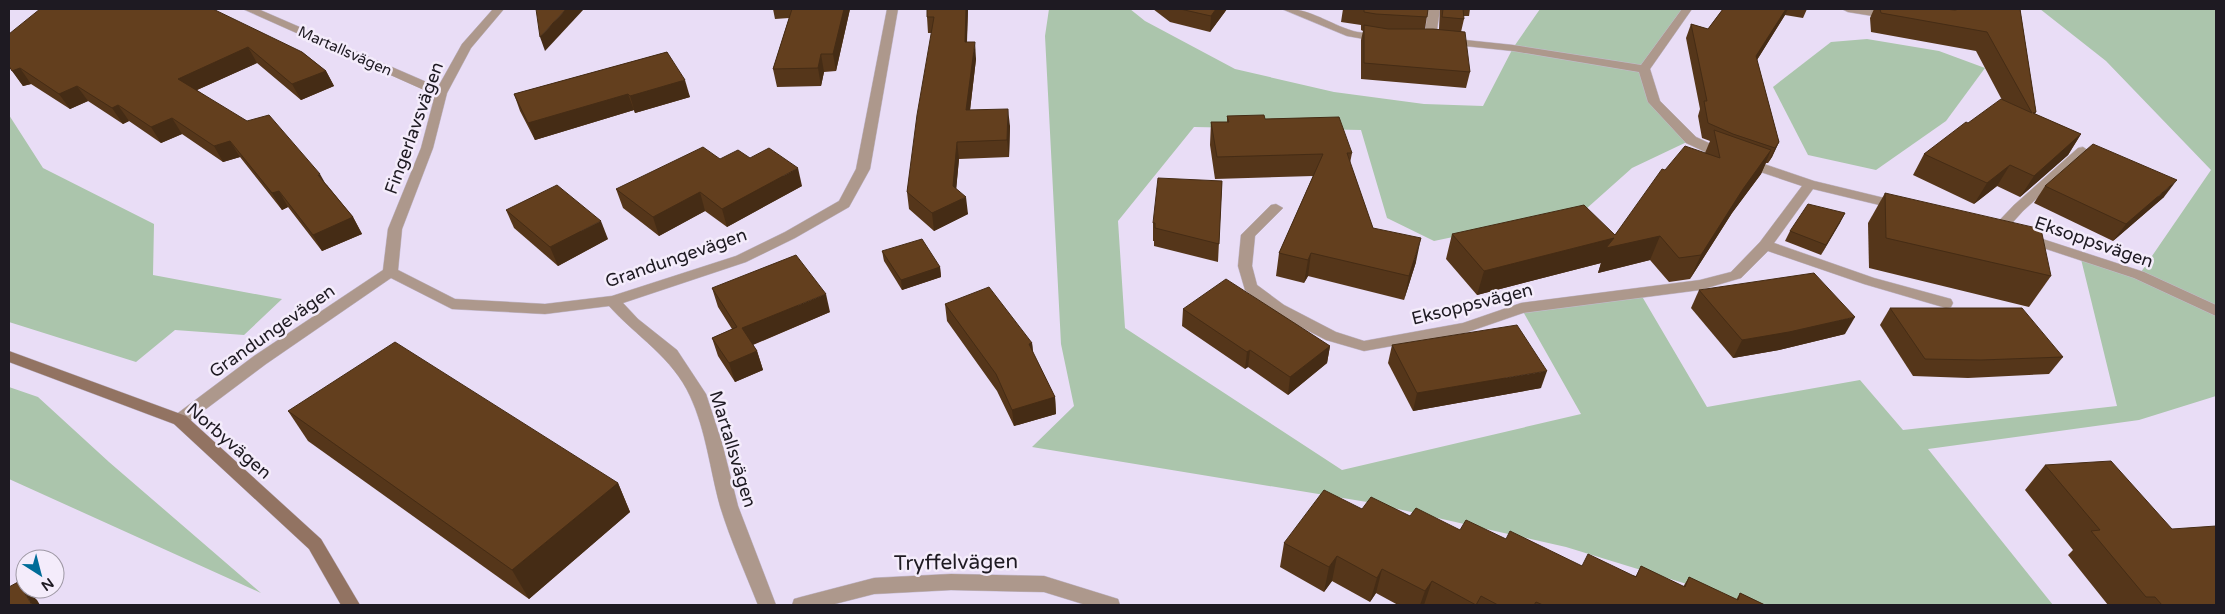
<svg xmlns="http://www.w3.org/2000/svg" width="2225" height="614" font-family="'Varela Round',sans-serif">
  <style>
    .green { fill: #abc5ac }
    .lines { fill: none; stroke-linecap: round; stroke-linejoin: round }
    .lane-casing { stroke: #c4bad0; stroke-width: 1 }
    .street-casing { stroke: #c4bad0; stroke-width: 1 }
    .secondary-casing { stroke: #c4bad0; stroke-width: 1 }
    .lane { fill: #ad988c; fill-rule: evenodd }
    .street { fill: #ad988c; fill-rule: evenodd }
    .secondary { fill: #927362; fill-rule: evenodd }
    .wall { fill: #55361a }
    .shaded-wall { fill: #452c15 }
    .building { fill: #633f1e; stroke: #452c15 }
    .labels { text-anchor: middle; stroke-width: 5; stroke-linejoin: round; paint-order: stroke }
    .far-street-label { font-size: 15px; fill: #1e1a22; stroke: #f4ecfb }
    .street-label { font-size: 18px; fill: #1e1a22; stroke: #f4ecfb }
    .near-street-label { font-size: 21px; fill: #1e1a22; stroke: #f4ecfb }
  </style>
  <rect width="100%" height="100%" fill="#e9ddf6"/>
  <g class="green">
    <path d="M1049,9H1130L1145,21L1235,69L1334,92L1424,104L1483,106L1513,48L1540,9H1687L1644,69L1654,102L1691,140L1632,168L1586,209L1434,241L1387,218L1361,130L1194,127L1118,221L1125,328L1342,470L1581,414L1521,308L1640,293L1707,407L1860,380L1903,430L2117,406L2080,255L2139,275L2211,170L2106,61L2040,9H2216V396L2139,420L1928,449L2053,605H1755L1566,547L1367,502L1032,447L1074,406L1061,344L1045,36Z"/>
    <path d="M1867,39L1939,51L1985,68L1946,121L1876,170L1808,155L1773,87L1831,42Z"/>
    <path d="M9,115L43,168L154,224L153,275L282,299L244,335L175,330L136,362L9,322Z"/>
    <path d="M9,387L38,397L109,462L261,593L9,479Z"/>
  </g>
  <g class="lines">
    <defs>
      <g id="lane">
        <path d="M1842,9C1855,8 1887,7 1897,16L1891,19L1848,12Z"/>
        <path d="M2083,147L2089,151L2023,211L2004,232H1994L1992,229L1994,226L2014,205L2078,148Z"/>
      </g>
      <g id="street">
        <path d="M243,9H258L438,87L462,44L493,9H504L471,48L447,93L433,148L402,229L398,270L455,299L545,304L612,296L736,256L785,232L839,201L856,169L887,9H898L870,169L849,207L795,238L746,262L623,303L638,319L677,350L706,394L722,443L738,506L776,605H758C745,572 730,539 720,506C710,470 706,430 690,396C673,358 636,336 609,306L545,314L452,309L391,278L266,364L186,424L180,426L174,424L172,420L174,416L254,356L383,270L388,229L421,148L435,95Z"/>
        <path d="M1282,9C1308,7 1329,24 1353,31C1363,34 1379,32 1387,39L1381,42L1347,36Z"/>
        <path d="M1428,9H1440L1436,37L1513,45L1641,65L1682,9H1692L1650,69L1660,101L1696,137L1726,151L1814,181L1905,203L1907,206L1900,210L1813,189L1774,243L1874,278L1951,299L1953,303L1951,307L1946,308L1864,284L1768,251L1741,278L1700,290L1523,313L1465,333L1364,351L1326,340L1274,313L1245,290L1238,266L1241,235L1271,205L1276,204L1283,208L1255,236L1252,266L1257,285L1284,305L1336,332L1364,341L1463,323L1521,303L1700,280L1731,272L1760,242L1802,186L1716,157L1686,143L1648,102L1639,72L1513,51L1426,42L1424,40Z"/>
        <path d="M2024,233L2144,272L2216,305V316L2134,278L2019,240L2017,237L2019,234Z"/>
        <path d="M951,574L1044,576L1118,599L1120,605H1086L1044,592L951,590L874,594L831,605H792L794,599L801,597L874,578Z"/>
      </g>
      <path id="secondary" d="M9,351L186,416L321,539L360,605H341L309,549L174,424L9,362Z"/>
    </defs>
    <use href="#lane" class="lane-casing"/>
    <use href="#street" class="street-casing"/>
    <use href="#secondary" class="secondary-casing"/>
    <use href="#lane" class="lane"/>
    <use href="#street" class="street"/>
    <use href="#secondary" class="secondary"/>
  </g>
  <g class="wall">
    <path d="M40,9L302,52L326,71L334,86L301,100L257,63L197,90L327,185L353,217L362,234L322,251L288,207L282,210L240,157L223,162L182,134L161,143L129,121L123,124L88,101L70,109L31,84L23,86L9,66Z"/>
    <path d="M773,9H850L836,71L824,72L821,86L777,87L773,69L789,18L775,19Z"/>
    <path d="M927,9H968L967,42L976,59L970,110L1010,126L1009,157L959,159L956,189L968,214L934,231L909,209L907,192L932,33H928L927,17Z"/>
    <path d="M1153,9H1227L1210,32L1170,22Z"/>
    <path d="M1343,9H1428L1425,29H1439L1440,9H1470L1469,16H1463L1464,19L1461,32L1470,72L1466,88L1361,79V40L1363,31L1361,30V25L1341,22Z"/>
    <path d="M1723,9H1807L1803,18L1785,15L1757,60L1779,142L1772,157L1768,163H1766L1761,174L1732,213L1690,279L1669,282L1650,260L1598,273L1601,263L1477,295L1446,259L1452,234L1615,235L1665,170L1705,153L1710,141L1702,138L1698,116L1700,109L1686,38L1691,24L1708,29Z"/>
    <path d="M1874,9H1946L1955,10L1954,9H2020L2036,112L2035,114L2081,134L2068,155L2020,197L1997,186L1974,204L1913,175L1924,154L2002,100L1976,51L1871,32L1870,18Z"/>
    <path d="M667,52L690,97L635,113L634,110L535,140L520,111L514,94Z"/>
    <path d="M1227,116L1265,119L1352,153L1350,163L1373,228L1416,262L1404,300L1308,276L1304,283L1276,276L1279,253L1313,176L1215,179L1210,145L1211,122H1227Z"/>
    <path d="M750,158L802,186L727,227L705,211L659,236L623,208L616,189L720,159Z"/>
    <path d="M1222,181L1218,262L1154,246V241H1153V223Z"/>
    <path d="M2045,186L2164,197L2113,241L2034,203Z"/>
    <path d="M1885,193L2051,276L2029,307L1869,268L1868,223Z"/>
    <path d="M506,210L608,239L558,266L514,228Z"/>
    <path d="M1845,213L1821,255L1785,241L1790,231Z"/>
    <path d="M882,251L940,267L941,277L902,290L884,261Z"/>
    <path d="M712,288L830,312L753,345L757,351L763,370L735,382L718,356L712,338L732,329L718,307Z"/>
    <path d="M1699,290L1845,334L1779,350L1733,358L1691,308Z"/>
    <path d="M945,304L1032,343L1033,353L1055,397L1056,414L1014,426L997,391L947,321Z"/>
    <path d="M1890,308L2063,357L2049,374L1968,378L1913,376L1880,325Z"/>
    <path d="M1183,309L1330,346L1327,363L1288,395L1248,367L1245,369L1182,326Z"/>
    <path d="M1392,345L1541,388L1413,411L1388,363Z"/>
    <path d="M288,411L618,483L630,512L529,599L308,441Z"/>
    <path d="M2045,465L2172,529L2216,605H2108L2068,555L2073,550L2025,490Z"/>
    <path d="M1362,509L1410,516L1460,530L1506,539L1582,566L1636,576L1641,566L1683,587L1689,577L1736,600L1740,593L1765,605H1398L1376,593L1370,602L1332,581L1324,592L1280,567L1284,543Z"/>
  </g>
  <g class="shaded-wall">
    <path d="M566,9H584L545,51L540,37Z"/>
    <path d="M844,9H850L836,71L833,54Z"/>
    <path d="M966,9H968L966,59L965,42Z"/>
    <path d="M1216,9H1227L1210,32L1211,16Z"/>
    <path d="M1786,9H1788L1785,15L1750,71L1756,56Z"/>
    <path d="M975,42L976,59L968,127L966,110Z"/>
    <path d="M248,47L257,63L188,94L178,79Z"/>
    <path d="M821,54L824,72L821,86L818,68Z"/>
    <path d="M20,68L31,84L23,86L12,71Z"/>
    <path d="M326,71L334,86L301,100L292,84Z"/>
    <path d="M685,80L690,97L635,113L630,96Z"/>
    <path d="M77,86L88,101L70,109L59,94Z"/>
    <path d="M628,94L634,110L535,140L528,123Z"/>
    <path d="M118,105L129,121L123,124L112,108Z"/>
    <path d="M1008,109L1010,126L1009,157L1007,140Z"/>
    <path d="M172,118L182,134L161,143L151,127Z"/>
    <path d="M2081,134L2068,155L2020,197L2034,176Z"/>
    <path d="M230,141L240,157L223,162L214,146Z"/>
    <path d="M957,142L959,159L955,202L966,197L968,214L934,231L932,213L953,186Z"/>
    <path d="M1779,142L1772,157L1768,163L1775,148Z"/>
    <path d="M1771,150L1761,174L1732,213L1690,279L1701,255L1743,189Z"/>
    <path d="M2010,165L1997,186L1974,204L1987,183Z"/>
    <path d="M798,168L802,186L727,227L722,209Z"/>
    <path d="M320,174L329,190L318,175Z"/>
    <path d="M2177,180L2164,197L2113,241L2126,224Z"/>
    <path d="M279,191L288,207L282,210L272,193Z"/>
    <path d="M700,192L705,211L659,236L653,217Z"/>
    <path d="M1845,213L1840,223L1821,255L1826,245Z"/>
    <path d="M353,217L362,234L322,251L313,235Z"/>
    <path d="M601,221L608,239L558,266L550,247Z"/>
    <path d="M1660,236L1650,260L1598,273L1601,263L1477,295L1484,271L1614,238Z"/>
    <path d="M1421,238L1416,262L1404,300L1409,276Z"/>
    <path d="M1311,253L1308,276L1304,283L1308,260Z"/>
    <path d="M940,267L941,277L902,290L901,280Z"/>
    <path d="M826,294L830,312L747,347L742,328Z"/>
    <path d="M1855,317L1845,334L1779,350L1733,358L1742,340Z"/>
    <path d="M1032,343L1034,360L1029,344Z"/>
    <path d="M1330,346L1327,363L1288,395L1290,377Z"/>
    <path d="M1250,350L1248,367L1245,369L1247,352Z"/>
    <path d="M757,351L763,370L735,382L729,363Z"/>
    <path d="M1547,371L1541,388L1413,411L1417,393Z"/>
    <path d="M1055,397L1056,414L1014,426L1012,410Z"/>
    <path d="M618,483L630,512L529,599L512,570Z"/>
    <path d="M1337,556L1332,581L1324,592L1329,567Z"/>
    <path d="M1382,569L1376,593L1370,602L1377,578Z"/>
    <path d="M1432,581L1424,605H1420L1425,591Z"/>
    <path d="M18,582L37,600L40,605H32Z"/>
  </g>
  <g class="building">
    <path d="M40,9H213L302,52L326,71L292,84L248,47L178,79L247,121L269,115L320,174L318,175L353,217L313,235L279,191L272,193L230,141L214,146L172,118L151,127L118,105L112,108L77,86L59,94L20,68L12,71L9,66V34Z"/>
    <path d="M536,9H566L540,37Z"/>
    <path d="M792,9H844L833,54H821L818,68L773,69Z"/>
    <path d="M927,9H966L965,42H975L966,110L1008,109L1007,140L957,142L953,186L966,197L932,213L907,192L917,115L934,17H927Z"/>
    <path d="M1180,9H1216L1211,16Z"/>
    <path d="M1364,9H1428L1427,17L1376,14L1364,12Z"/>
    <path d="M1443,9H1463L1464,19L1442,17Z"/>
    <path d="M1723,9H1786L1756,56L1779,142L1775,148L1733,134L1708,123L1704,101H1707L1691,24L1708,29Z"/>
    <path d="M1880,9H1944L1955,10L1960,9H2020L2036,112L2033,113L2081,134L2034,176L2010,165L1987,183L1924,154L1966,122L1968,123L2001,99L2032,113L1987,32L1881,13Z"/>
    <path d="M1364,25L1388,29H1433L1465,32L1470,72L1364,63Z"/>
    <path d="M667,52L685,80L630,96L628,94L528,123L514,94Z"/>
    <path d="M1264,115L1265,119L1339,117L1352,153H1347L1373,228L1421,238L1409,276L1311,253L1308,260L1279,253L1323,154L1217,157L1211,122H1229L1227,116Z"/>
    <path d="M1714,130L1771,150L1743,189L1701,255L1679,258L1660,236L1606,248L1614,238L1484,271L1452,234L1584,205L1615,235L1662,169L1665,170L1685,146L1720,158Z"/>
    <path d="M2093,144L2177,180L2126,224L2045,186Z"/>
    <path d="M703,147L720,159L738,150L750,158L769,148L798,168L722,209L700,192L653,217L616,189Z"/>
    <path d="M1158,178L1222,181L1219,244L1155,228V223H1153Z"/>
    <path d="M557,185L601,221L550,247L506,210Z"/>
    <path d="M1885,193L2041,229L2051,276L1886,238Z"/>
    <path d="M1808,204L1845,213L1826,245L1790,231Z"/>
    <path d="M922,239L940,267L901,280L882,251Z"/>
    <path d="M796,255L826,294L742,328L757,351L729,363L712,338L737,327L712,288Z"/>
    <path d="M1814,273L1855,317L1789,332L1742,340L1699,290Z"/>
    <path d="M1226,279L1330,346L1290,377L1250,350L1247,352L1183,309Z"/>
    <path d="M989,287L1032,343L1029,344L1055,397L1012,410L996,374L945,304Z"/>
    <path d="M1890,308H2022L2063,357L1981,360L1925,359Z"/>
    <path d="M1517,325L1547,371L1417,393L1392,345Z"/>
    <path d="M395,342L618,483L512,570L288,411Z"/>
    <path d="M2111,461L2172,529L2216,526V605H2162L2155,597H2146L2091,531L2100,530L2045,465Z"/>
    <path d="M1324,490L1362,509L1371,497L1410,516L1416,508L1460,530L1466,520L1506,539L1510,531L1582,566L1588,554L1636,577L1641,566L1685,587L1689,577L1738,600L1740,593L1765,605H1543L1536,602L1534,605H1498L1481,596L1476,605L1432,581L1425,591L1382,569L1377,578L1337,556L1329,567L1284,543Z"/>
    <path d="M18,582L32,605H9V587Z"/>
  </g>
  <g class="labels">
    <g class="far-street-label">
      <text transform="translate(345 51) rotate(24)" y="5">Martallsvägen</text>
    </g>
    <g class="street-label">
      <text transform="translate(414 128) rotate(-70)" y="6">Fingerlavsvägen</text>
      <text transform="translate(2094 242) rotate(19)" y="6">Eksoppsvägen</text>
      <text transform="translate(676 258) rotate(-19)" y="6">Grandungevägen</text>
      <text transform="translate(1472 304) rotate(-14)" y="6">Eksoppsvägen</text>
      <text transform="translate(272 331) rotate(-35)" y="6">Grandungevägen</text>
      <text transform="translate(229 441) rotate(41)" y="6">Norbyvägen</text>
      <text transform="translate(733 449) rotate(73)" y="6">Martallsvägen</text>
    </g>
    <g class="near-street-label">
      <text transform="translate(956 562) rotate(-1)" y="7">Tryffelvägen</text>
    </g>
  </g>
  <rect width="2225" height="614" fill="none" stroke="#1e1a22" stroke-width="20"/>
  <g transform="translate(40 574) rotate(144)"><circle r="24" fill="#f4ecfb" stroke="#9e98a4"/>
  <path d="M0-4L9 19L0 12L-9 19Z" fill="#006c98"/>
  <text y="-8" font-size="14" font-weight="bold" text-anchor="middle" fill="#1e1a22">N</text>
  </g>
</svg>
